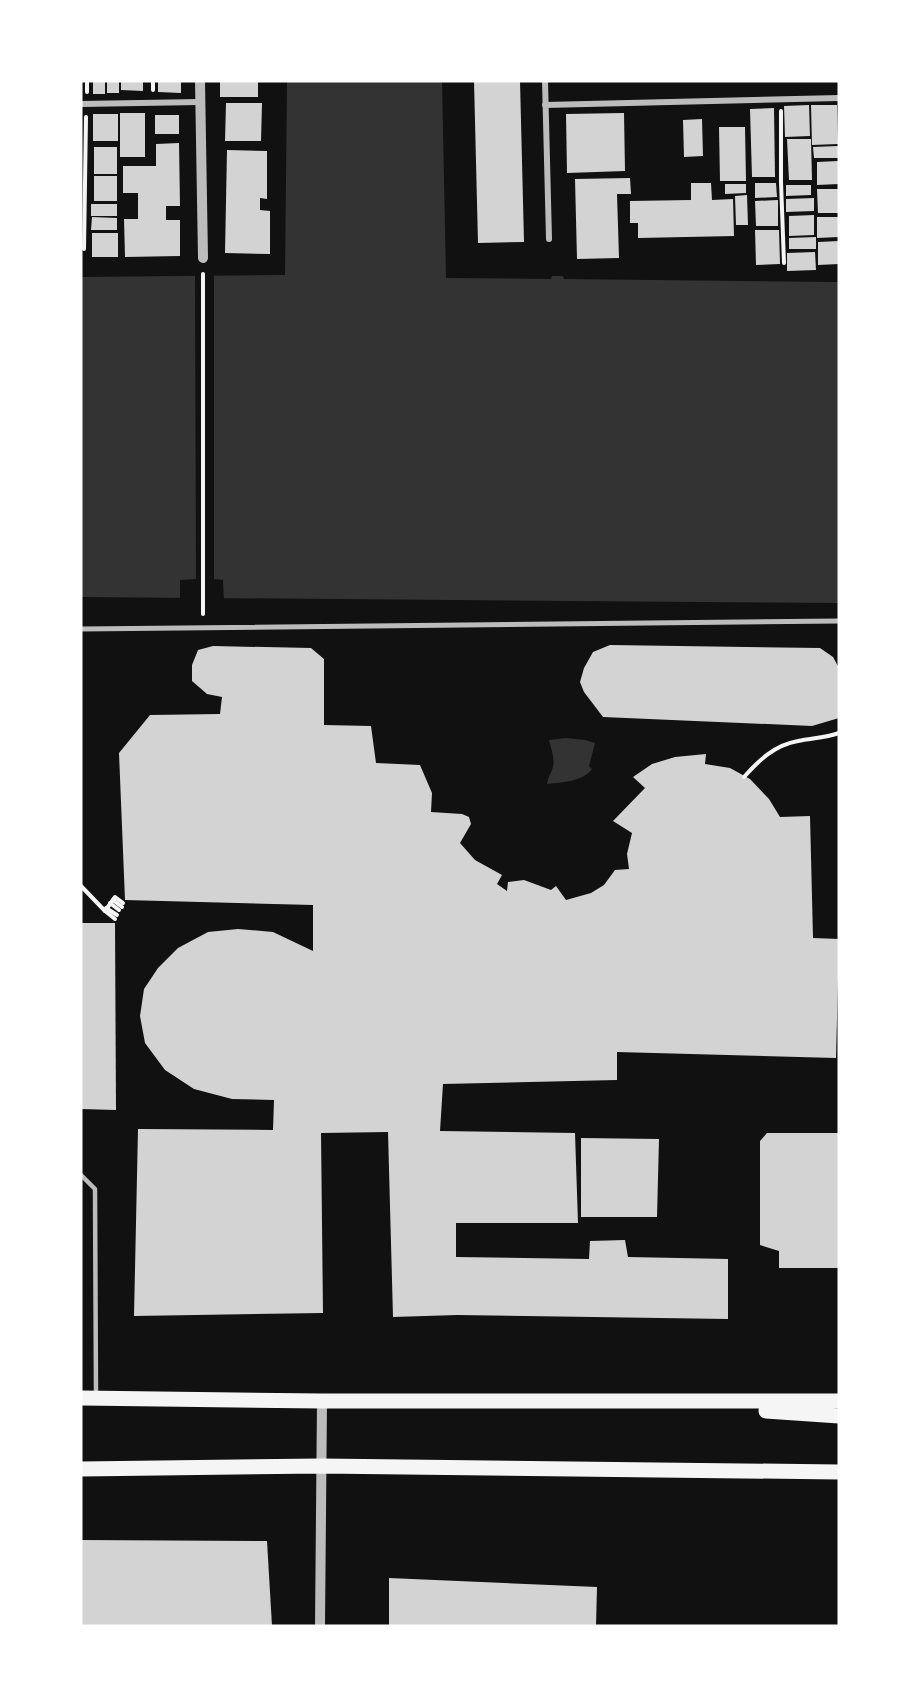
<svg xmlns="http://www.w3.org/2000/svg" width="920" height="1707" font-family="Ubuntu,sans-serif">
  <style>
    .water { fill: #333 }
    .pier { fill: #111 }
    .building { fill: #d3d3d3 }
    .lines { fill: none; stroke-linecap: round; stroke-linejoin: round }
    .path { stroke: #f5f5f5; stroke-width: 4 }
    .service { stroke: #bcbcbc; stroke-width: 4.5 }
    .pedestrian { stroke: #bcbcbc; stroke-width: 5 }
    .minor { stroke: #bcbcbc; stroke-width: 6 }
    .tertiary { stroke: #bcbcbc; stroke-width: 10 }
    .primary { stroke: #f5f5f5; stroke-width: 15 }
  </style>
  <rect width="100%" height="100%" fill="#111"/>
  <g class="water">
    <path d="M287,81H442L446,278L551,279L552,276H563L564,279L839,282V603L81,597V277L285,275Z"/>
    <path d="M566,738L585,740L595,743L589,766L592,769C583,782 562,782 547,784C548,778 550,775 552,770C556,760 551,749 549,740Z"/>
  </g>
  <path class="pier" d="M195,273H214V579L223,580L224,601H180V580L196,579Z"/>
  <g class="building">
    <rect x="93" y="81" width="12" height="13"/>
    <rect x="107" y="81" width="12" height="12"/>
    <path d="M121,81H143V91L121,90Z"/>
    <path d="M158,81H181V93L158,92Z"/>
    <rect x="220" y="81" width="38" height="16"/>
    <path d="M474,81H520L524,242L478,243Z"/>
    <path d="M226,103H262L261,141H225Z"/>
    <path d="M809,105L810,136L785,137L784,106Z"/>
    <path d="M811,105H837L838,144L812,145Z"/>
    <path d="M774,108L775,177H752L750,109Z"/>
    <rect x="120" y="113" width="25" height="44"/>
    <path d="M624,113L625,171L567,173L566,114Z"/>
    <rect x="93" y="114" width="25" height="27"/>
    <rect x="155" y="115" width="24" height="19"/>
    <path d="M702,119L703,156L684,157L683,120Z"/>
    <path d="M719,127H745L746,181H720Z"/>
    <path d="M787,139H811L812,180H789Z"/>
    <path d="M179,143L180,206H166V220H180V256L125,257L124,219H138V193H123V166H156V144Z"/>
    <path d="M838,146V158H814L813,147Z"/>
    <rect x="94" y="147" width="23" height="27"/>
    <path d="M227,150L267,151V199L260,198V210L270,211V254L225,253Z"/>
    <path d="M838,161L839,184L817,185V162Z"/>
    <rect x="94" y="176" width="23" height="25"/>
    <path d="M630,178L631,194H617L619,258L577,259L575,179Z"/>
    <path d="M691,183H711L712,200L733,199L734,236L638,238V223H630V201L691,200Z"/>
    <path d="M755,183H776L777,197L755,198Z"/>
    <path d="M725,184H746V193L725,194Z"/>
    <path d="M786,185H811V195L786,196Z"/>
    <path d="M817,189H839V213H818Z"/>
    <path d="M747,195L748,225H736L735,196Z"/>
    <path d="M814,198V211L786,212V199Z"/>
    <path d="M778,200V226H756L755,201Z"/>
    <rect x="91" y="204" width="26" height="12"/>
    <path d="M814,215V235L789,236V216Z"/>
    <path d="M92,217L117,218V230H91Z"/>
    <path d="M817,217H839V237L817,238Z"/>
    <path d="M755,230H779L780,264L756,265Z"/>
    <rect x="92" y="233" width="26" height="24"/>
    <path d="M816,237V249H789V238Z"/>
    <path d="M839,241V264L818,265V242Z"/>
    <path d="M815,252L816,270L787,271V253Z"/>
    <path d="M610,645L820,648L833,657L839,668V718L812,726L603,717L584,692L580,682L584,668L593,652Z"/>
    <path d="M213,646L311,648L324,659V725L371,726L376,763L420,765L432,793L431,812L462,814L469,817L471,824L460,843L475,860L502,875L497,884L507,891L508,882L524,880L551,890L556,886L566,900L591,893L604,885L615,870L629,869L627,854L632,833L613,821L645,788L633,777L652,764L675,757L706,754L705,764L730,768L750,779L769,799L780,817L810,816L813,938L839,939L836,1058L617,1052V1080L443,1084L440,1131L575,1133L578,1223H456V1257L589,1259L590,1241L625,1240L628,1257L728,1259V1319L457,1315L393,1317L388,1132L321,1133L323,1313L134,1316L138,1129L273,1130L274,1100L232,1099L194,1089L165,1070L145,1043L140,1016L144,989L158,968L178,948L208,932L238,929L273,932L313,951V905L125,900L119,753L150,715L220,714L222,697L207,694L192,681V665L198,650Z"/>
    <path d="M81,923H115L116,1110L81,1109Z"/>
    <path d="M767,1133H839V1268H779V1251L760,1245V1141Z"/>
    <path d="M581,1138L659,1139L657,1217H581Z"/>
    <path d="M81,1540L267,1541L272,1626H81Z"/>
    <path d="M389,1578L597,1587L596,1626H389Z"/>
  </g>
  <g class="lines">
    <g class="path">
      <path d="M153,81V90"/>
      <path d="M87,92V81"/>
      <path d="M781,111V182L784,263"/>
      <path d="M84,249L86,117"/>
      <path d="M203,274V614"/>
      <path d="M744,777C759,760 775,745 798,741C812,738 825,738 839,733"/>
      <path d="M81,886L105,911L115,897L123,903"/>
      <path d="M113,900L122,907"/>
      <path d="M110,903L119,910"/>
      <path d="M106,908L117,915"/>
      <path d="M105,911L115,919"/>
    </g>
    <path class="service" d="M81,1175L95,1189L96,1395"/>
    <path class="pedestrian" d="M81,629L839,621"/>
    <g class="minor">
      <path d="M545,81L549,239"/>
      <path d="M81,104L199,102"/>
      <path d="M545,105L839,98"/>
    </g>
    <g class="tertiary">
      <path d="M200,81L203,258"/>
      <path d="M320,1626L322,1401"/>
    </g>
    <g class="primary">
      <path d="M81,1398L322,1401H839"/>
      <path d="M766,1411L839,1416"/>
      <path d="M81,1469L321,1466L839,1472"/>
    </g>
  </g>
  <rect width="920" height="1707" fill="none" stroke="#ffffff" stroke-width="165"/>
</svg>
